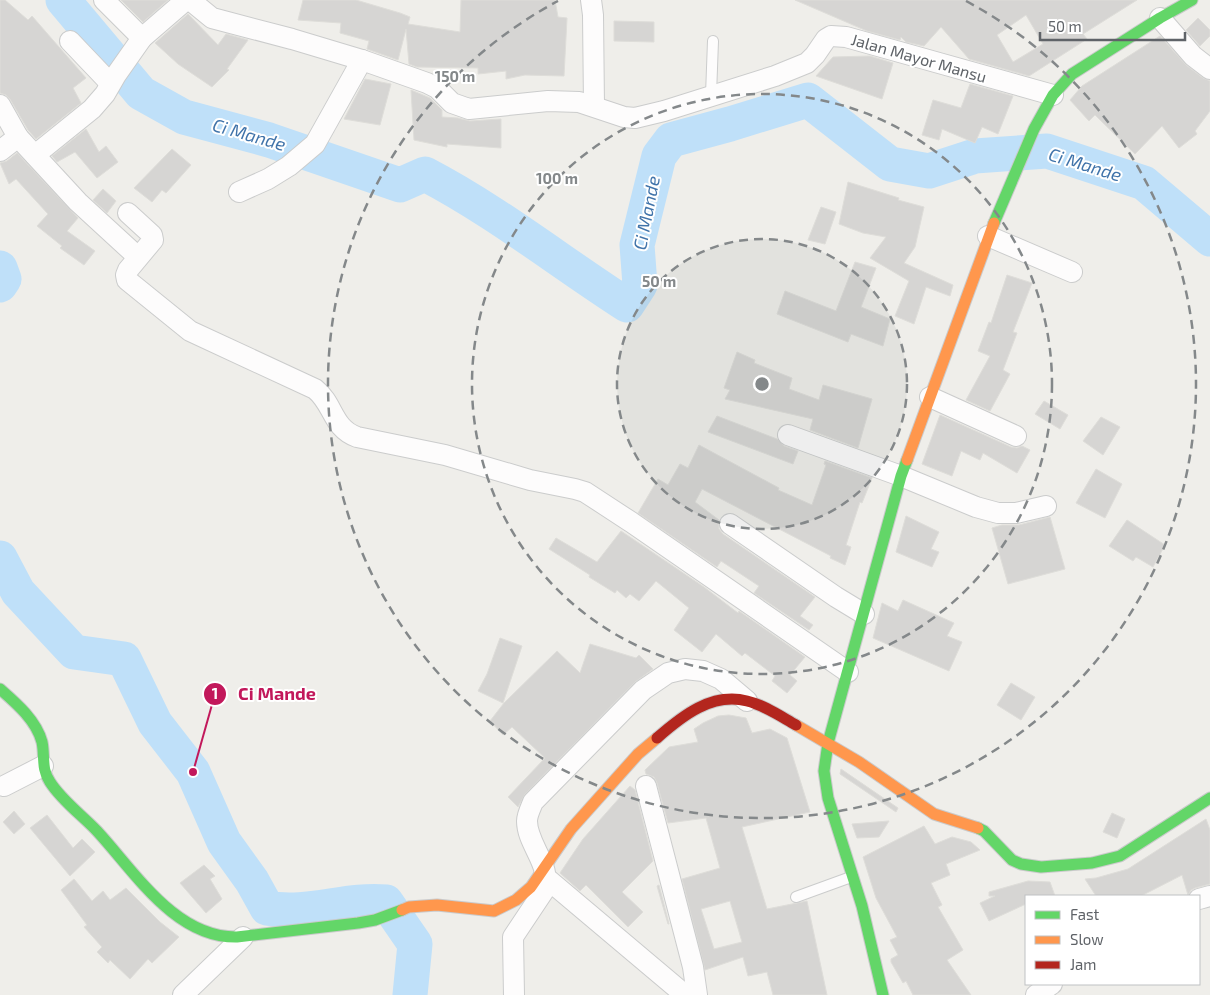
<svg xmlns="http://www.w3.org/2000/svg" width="1210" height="995" font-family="'Exo 2',sans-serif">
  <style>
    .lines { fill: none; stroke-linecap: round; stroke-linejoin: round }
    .river { stroke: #bfe0f9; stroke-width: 35 }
    .building { fill: #d6d5d3; stroke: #deddd9; fill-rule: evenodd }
    .lane-casing { stroke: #cbcccc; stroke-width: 12 }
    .street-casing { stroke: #cbcccc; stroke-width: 22 }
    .fast-casing { stroke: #cacacb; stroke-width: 13 }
    .slow-casing { stroke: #cacacb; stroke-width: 13 }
    .jam-casing { stroke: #cacacb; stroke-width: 13 }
    .lane { stroke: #fdfcfc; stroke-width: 10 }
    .street { stroke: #fdfcfc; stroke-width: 20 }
    .fast { stroke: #63d668; stroke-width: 11 }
    .slow { stroke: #ff974d; stroke-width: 11 }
    .jam { stroke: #b3261e; stroke-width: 11 }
    .ring { fill: none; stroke: #84888a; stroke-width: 2.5; stroke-dasharray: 9 6 }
    .labels { text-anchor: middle; stroke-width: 4; stroke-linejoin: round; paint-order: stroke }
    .street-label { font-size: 16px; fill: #5f6368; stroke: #fff }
    .water-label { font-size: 18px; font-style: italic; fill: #4174aa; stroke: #fff }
    .centre { fill: #84888a; stroke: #fff; stroke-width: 2.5 }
    .ring-label { font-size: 15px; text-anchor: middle; font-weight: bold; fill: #84888a; stroke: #fff; stroke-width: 4; stroke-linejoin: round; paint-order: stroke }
    .leader { fill: none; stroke: #c2185b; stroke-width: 2 }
    .callout-dot { fill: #c2185b; stroke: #fff; stroke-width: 2 }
    .mark-label { font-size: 15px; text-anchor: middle; font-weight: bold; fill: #fff }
    .callout-label { font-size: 18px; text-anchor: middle; font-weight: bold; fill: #c2185b; stroke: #fff; stroke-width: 4; stroke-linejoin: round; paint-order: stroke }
  </style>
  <rect width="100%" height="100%" fill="#efeeea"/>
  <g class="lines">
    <g class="river">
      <path d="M63,0L141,93L184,117L269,140L400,185L425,174C496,211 560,262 627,305L640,285L637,245L659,156L671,140L730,124L808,100L890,164L929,171L975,156L1047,151L1144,183L1210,239"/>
      <path d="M0,268L4,279L0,285"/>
      <path d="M0,558L18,592L74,652L124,659L155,723L193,772L224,842L252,881L267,908C307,916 346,898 386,902L415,944L410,995"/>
    </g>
  </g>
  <g class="building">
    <path d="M0,0H5L28,20L32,16L86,78L73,88L81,103L36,139L28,130L10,99L6,95L0,93Z"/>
    <path d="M121,0H168L143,22Z"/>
    <path d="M303,0H356L400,13L410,17L408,24L460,32L461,0H555L558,17L567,18L564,76L525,75L506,79V71L478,74V68L417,67L409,64L406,29L398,60L367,49L369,41L340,33L341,23L298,20Z"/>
    <path d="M795,0H1137L1083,34L1087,39L1029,76L969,59L941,27L924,46L906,42L901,37L900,40L867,31ZM1026,15L1043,44L1013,62L997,35Z"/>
    <path d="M188,14L218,45L226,34L248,40L227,69L229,70L212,87L178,64L155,43Z"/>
    <path d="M1198,18L1210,30V36L1200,46L1186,30Z"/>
    <path d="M614,21L654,22V42L614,41Z"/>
    <path d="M1160,36L1186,65L1203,78L1210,81V111L1195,131L1197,134L1179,148L1162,126L1135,154L1095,115L1089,121L1070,100L1082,86Z"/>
    <path d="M870,56L893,63L882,99L816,76L833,57Z"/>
    <path d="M365,79L391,84L380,125L344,119Z"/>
    <path d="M970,84L1013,96L998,134L982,127L975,143L942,129L939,140L922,135L933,100L961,108Z"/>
    <path d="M411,90L430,98L442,110V117L458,118L470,121L501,119V148L447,144V147L414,140Z"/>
    <path d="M86,129L99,152L106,146L118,162L97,178L75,152L57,162L52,156Z"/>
    <path d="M172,149L191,165L166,193L162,190L152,202L134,188Z"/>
    <path d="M17,153L78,218L67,231L95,251L84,265L60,248L62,246L37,226L48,214L16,179L9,184L0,163L7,161Z"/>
    <path d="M848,182L899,198L898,200L924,207L915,247L904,263L953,285L950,296L926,287L914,324L895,316L909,281L870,258L886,237L863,233L839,224Z"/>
    <path d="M103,189L116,201L107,213L93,200Z"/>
    <path d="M821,207L836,212L825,244L808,240Z"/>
    <path d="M855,262L876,268L861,307L890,319L883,346L851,334L848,342L777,314L785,291L836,311Z"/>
    <path d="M1007,275L1032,283L1013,332L1017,333L1003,370L1010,374L990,411L966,400L990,356L978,351L989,322L991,323Z"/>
    <path d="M737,352L755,360L754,363L792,378L789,389L819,400L823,385L872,399L858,448L810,430L813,419L725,399L730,390L724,388Z"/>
    <path d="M1044,401L1068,415L1060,429L1035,414Z"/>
    <path d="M940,415L1011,447L1017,448L1022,446L1030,450L1017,473L983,453L980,460L961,451L952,476L922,464Z"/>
    <path d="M717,416L777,439L784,446L798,451L793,464L708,432Z"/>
    <path d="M1101,417L1120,427L1103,455L1083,441Z"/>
    <path d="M699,445L779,488L778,490L812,505L826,465L824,464L825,461L872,478L862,503L860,502L846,545L851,547L845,565L830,558L831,556L702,489L695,502L719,520V529L723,534L815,597L800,616L813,625L809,630L754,593L759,586L721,561L717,567L638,513L658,479L668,485L680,464L688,468Z"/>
    <path d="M1096,469L1122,484L1105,518L1076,503Z"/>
    <path d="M906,516L939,532L931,549L939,552L932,567L896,552Z"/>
    <path d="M1050,517L1065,569L1008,584L992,528L1002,525H1019Z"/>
    <path d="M1127,520L1165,545L1153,567L1136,557L1133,561L1109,546Z"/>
    <path d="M621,531L704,587L738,613L739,611L805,657L790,675L797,681L787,693L772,681L775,676L745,653L742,656L716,634L702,652L674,630L689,608L656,581L639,601L630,594L626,598L617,590L615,593L589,577L590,575L549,549L556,538L597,562Z"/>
    <path d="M903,600L954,623L947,636L962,642L949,671L873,638L882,603L898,611Z"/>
    <path d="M500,638L522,646L503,703L478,691L487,674Z"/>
    <path d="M590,644L636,658L639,655L653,669L635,682L525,794L518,807L508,797L545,758L512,727L503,735L490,721L504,703L557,651L580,673Z"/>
    <path d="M1011,683L1035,697L1021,720L997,705Z"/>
    <path d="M729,715L746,718L752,733L770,729L787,738L810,812L742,827L767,909L807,901L827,995H773L767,972L748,976L743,957L705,970L682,879L720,868L706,818L668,823L657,783L654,777L646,774L645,770L669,747L698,742L694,729L703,723L718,716ZM730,901L742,942L714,949L701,909Z"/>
    <path d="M841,769L898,808L896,812L840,774Z"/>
    <path d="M630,786L635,790L653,861L622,892L643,912L628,927L586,885L580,891L560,873L583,839Z"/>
    <path d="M14,811L25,824L14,834L3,822Z"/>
    <path d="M1112,813L1125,819L1117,838L1103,832Z"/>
    <path d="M47,815L73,848L82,839L95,852L70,876L30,828Z"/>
    <path d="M1206,819L1210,830V884L1195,888L1191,890L1188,895L1182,875L1141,896H1096L1085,879L1096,878L1128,869Z"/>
    <path d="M889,821L879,837L857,838L852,824Z"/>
    <path d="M924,826L935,844L952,837L971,842L980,850L946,864L950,875L931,883L942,905L938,907L963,950L947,960L971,995H913L906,981L903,983L891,962V959L898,955L890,940L897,937L876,898L863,857Z"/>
    <path d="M204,865L215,876L210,879L222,899L206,913L180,883Z"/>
    <path d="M74,879L92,901L103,891L110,900L126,888L160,922L179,937L152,963L148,959L130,979L110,960L108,963L97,952L102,947L84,927L87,925L61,890Z"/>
    <path d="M1028,881L1050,882L1055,896H1026V904L989,921L980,903L995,896H989V892Z"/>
    <path d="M659,885L669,924H668L657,886Z"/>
  </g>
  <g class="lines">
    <defs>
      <g id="lane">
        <path d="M711,95L713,41"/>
        <path d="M796,897L851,877"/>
      </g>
      <g id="street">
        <path d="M104,0L142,38"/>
        <path d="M190,0L212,18L292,39L362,60L427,83L437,88L452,103L469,109L548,101L579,102L624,117L635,118L664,111L775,76L807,63L815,55L826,39L831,36L846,37L1053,95"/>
        <path d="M591,0L593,15L594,106"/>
        <path d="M1160,18L1193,56L1210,69"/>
        <path d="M70,41L110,83"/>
        <path d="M0,105L18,137"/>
        <path d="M0,151L18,137L78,202L138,257"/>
        <path d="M35,155L92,109L105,94L116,75L142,38L186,0"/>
        <path d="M239,192L268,179L289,166L315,144L362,60"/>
        <path d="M128,213L152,235L153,240L128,270L126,275L127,280L190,331L315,389C334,404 332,428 357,437L445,455L530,480L575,489L585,492L631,522L848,672"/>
        <path d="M988,236L1072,272"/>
        <path d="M930,397L1016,436"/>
        <path d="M788,435L901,476L976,507L998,513H1016L1046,506"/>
        <path d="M730,524L836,597L864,614"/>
        <path d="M4,786L43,766"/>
        <path d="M646,786L693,967L697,995"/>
        <path d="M545,877L685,995"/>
        <path d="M1199,899L1210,896"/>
        <path d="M183,995L243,937"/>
        <path d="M514,995L513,937L543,892C554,866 527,846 527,821C527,815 531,807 533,802L643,690L668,673L685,669L703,671L721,679L747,701"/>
        <path d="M1036,995L1052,984"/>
      </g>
      <g id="fast">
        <path d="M994,223L1034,129L1053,95L1072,74L1160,18L1192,0"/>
        <path d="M0,689C16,703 36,720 42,742C45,756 41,769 50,782C62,801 82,815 97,831C135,872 175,938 237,937L358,923L375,920L402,910"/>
        <path d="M978,828L984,831L1012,860L1021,864L1041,867L1092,863L1120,856L1210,798"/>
        <path d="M883,995L862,906L828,798L824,771L828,743L901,476L907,460"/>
      </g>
      <g id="slow">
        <path d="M907,460L994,223"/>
        <path d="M796,725L859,762L934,814L978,828"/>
        <path d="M402,910L409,907L437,905L494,911L516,900L531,887L571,829L638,754L657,738"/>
      </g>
      <path id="jam" d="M657,738C682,716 712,692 747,701C764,705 780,716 796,725"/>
    </defs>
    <use href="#lane" class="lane-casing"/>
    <use href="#street" class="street-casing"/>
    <use href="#fast" class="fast-casing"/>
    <use href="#slow" class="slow-casing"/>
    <use href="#jam" class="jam-casing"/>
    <use href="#lane" class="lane"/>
    <use href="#street" class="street"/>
    <use href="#fast" class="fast"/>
    <use href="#slow" class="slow"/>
    <use href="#jam" class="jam"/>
  </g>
  <circle cx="762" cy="384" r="145" fill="#84888a" fill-opacity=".12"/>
  <g class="ring">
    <circle cx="762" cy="384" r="145"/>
    <circle cx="762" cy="384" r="290"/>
    <path d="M966 1A434 434 0 1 1 558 1"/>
  </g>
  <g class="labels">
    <g class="street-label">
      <text transform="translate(919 58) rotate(16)" y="6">Jalan Mayor Mansu</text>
    </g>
    <g class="water-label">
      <text transform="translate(249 135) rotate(16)" y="6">Ci Mande</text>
      <text transform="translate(1085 165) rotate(17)" y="6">Ci Mande</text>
      <text transform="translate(647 213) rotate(-79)" y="6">Ci Mande</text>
    </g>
  </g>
  <circle cx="762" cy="384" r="8" class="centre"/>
  <g class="ring-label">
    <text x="455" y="82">150 m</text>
    <text x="557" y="184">100 m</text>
    <text x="659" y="287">50 m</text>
  </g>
  <path class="leader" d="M193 772L215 694"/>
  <g class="callout-dot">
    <circle cx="193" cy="772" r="5"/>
    <circle cx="215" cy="694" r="12"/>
  </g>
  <g class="mark-label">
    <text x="215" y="699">1</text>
  </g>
  <g class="callout-label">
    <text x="277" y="700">Ci Mande</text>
  </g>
  <rect x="1025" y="895" width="175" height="90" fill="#ffffff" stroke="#bfc1c3"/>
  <rect x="1035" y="911" width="25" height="8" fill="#63d668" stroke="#bfc1c3"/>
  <text x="1070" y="920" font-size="15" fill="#5f6368">Fast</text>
  <rect x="1035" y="936" width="25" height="8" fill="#ff974d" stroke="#bfc1c3"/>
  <text x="1070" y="945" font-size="15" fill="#5f6368">Slow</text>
  <rect x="1035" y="961" width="25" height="8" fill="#b3261e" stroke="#bfc1c3"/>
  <text x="1070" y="970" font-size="15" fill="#5f6368">Jam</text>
  <path d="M1040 32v8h145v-8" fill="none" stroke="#5f6368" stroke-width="2.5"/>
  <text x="1048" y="32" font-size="15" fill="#5f6368" stroke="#ffffff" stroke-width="4" paint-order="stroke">50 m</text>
</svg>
